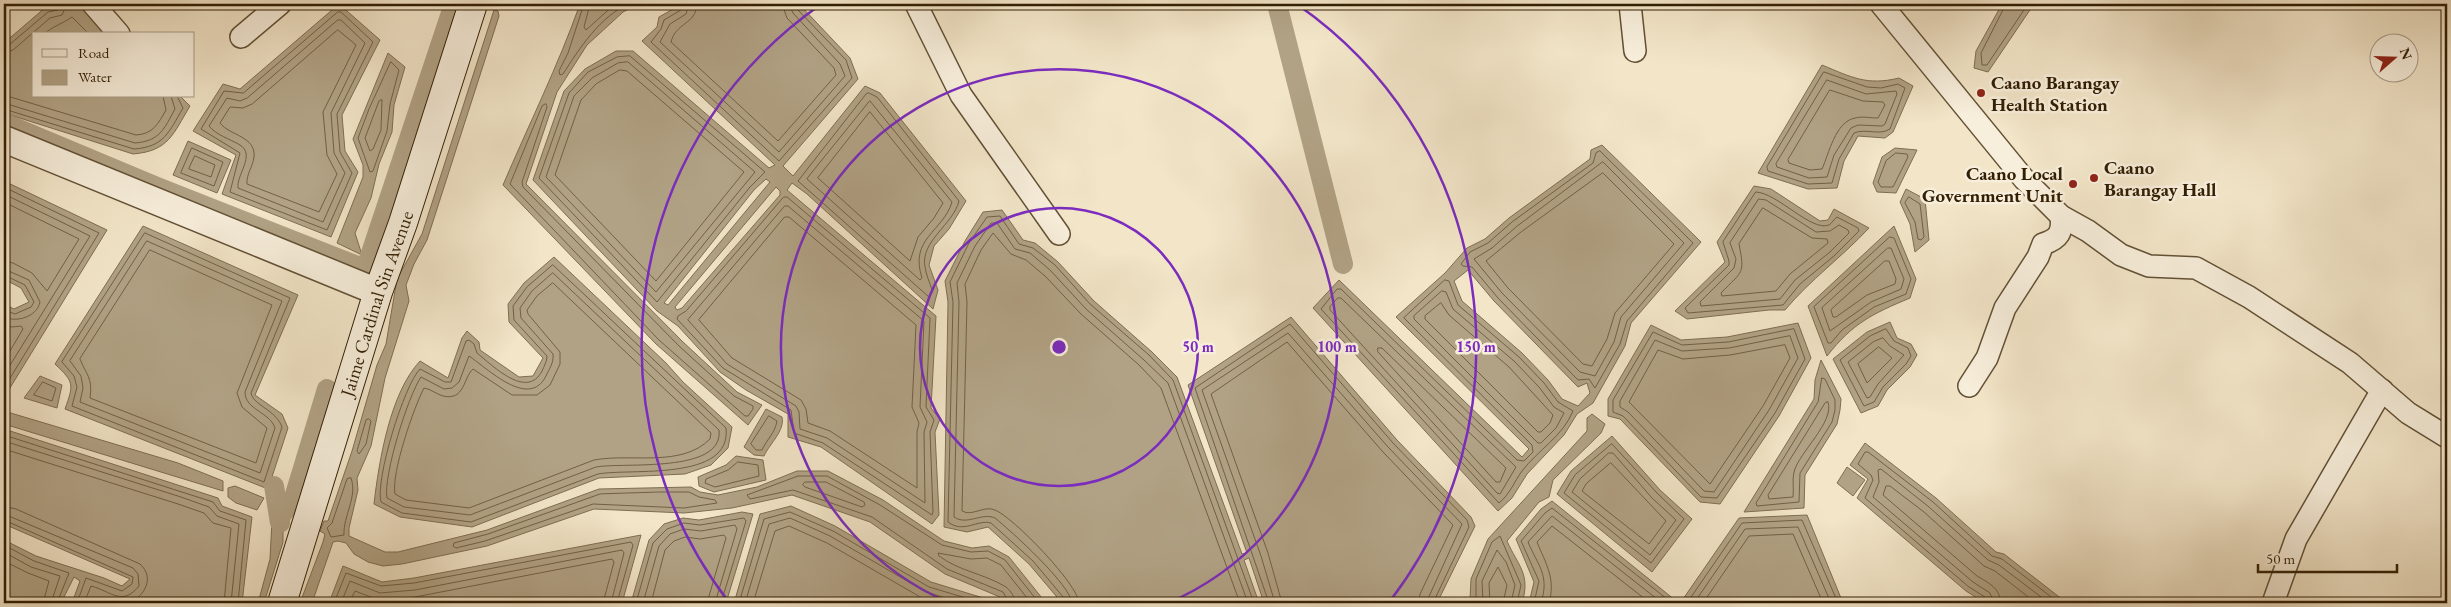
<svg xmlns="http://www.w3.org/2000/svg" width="2451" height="607" font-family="'EB Garamond',serif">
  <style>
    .water { fill: #b1a285; stroke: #7e6e51; fill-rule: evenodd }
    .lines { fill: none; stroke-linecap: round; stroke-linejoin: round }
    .shore { stroke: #726044; stroke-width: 1 }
    .canal { stroke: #b1a285; stroke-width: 20 }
    .minor-casing { stroke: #625035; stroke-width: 24 }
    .tertiary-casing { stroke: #625035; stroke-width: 29 }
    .secondary-casing { stroke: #321f04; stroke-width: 30 }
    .minor { stroke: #f7eedb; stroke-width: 21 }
    .tertiary { stroke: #f7eedb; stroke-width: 26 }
    .secondary { stroke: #f7eedb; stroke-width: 28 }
    .ring { fill: none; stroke: #7b2cbf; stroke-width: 2.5 }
    .poi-dot { fill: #8f2418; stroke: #f7eedb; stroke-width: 2 }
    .labels { text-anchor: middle; stroke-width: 5; stroke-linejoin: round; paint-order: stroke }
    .poi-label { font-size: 19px; font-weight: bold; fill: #321f04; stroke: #f7eedb; text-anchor: start }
    .street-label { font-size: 19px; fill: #321f04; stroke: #f7eedb }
    .centre { fill: #7b2cbf; stroke: #f7eedb; stroke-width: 2.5 }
    .ring-label { font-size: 15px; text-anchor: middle; font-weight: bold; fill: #7b2cbf; stroke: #f7eedb; stroke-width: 5; stroke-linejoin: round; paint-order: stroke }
  </style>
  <rect width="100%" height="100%" fill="#f2e5c8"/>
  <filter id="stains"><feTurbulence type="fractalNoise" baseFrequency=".004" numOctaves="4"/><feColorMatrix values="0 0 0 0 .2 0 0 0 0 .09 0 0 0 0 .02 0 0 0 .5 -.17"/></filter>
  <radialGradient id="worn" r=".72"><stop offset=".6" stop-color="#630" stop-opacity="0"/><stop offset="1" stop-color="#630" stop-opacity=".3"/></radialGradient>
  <g class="water">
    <path d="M75,4H86L116,34H34V96H180L190,106C173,134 169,151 133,154L4,113V43L46,7Z"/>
    <path d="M339,4L380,40L342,115L345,151L358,172L331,237L222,194L236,155L193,131L223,84L240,89Z"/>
    <path d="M580,4H638L623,12L587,45L557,92L526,184L683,342L737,392L762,405L748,425L656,344L503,185C529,124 558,66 580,4Z"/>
    <path d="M682,4H799L850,58L858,79L783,166L793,176L865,86L880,93L966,201L949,229L934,246L929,265L938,290L933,309L807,194L792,183L787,190L936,316L931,408L940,419L935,432L939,515L932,524L821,447L788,437V414L746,390L720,372L678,326L657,311L533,180L564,91L585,69L616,51H633L769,168L775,165L642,41L657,27L659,17ZM766,179L770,182L668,305L664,303L754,190ZM776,187L780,191V195L682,308L677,310L675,307Z"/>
    <path d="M2002,4H2034L1988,72L1974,68L1976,51Z"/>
    <path d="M494,10L498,11L499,16L427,240L414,264L406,285L409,301L385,378L371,446L357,478L358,490L349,528V536L385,552H398L487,530L599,489L691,487L700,492L718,495L757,487L797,471H828L883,500L944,541L972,548L989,546L1009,557L1046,603H1005L1000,597L945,574L870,522L792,495L732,508L684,513L594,509L487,546L402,564L383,566L368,562L354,554L346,543L338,541L333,542L312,603H300L323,542L325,534L320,531L324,521H328L352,451L377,365L386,344L397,279L422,234Z"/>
    <path d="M388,53L405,67L394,105L392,132L379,164L371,198L355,233L362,255L337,243L363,177V165L353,139Z"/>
    <path d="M1822,65C1851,77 1867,86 1899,78L1913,86L1893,132L1885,138L1858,136L1844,161L1837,188L1808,189L1758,173Z"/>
    <path d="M188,141L231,160L217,193L173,175Z"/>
    <path d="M1602,145L1701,242L1631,323L1625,346L1593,403L1577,414L1564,435L1527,474L1512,498L1498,511L1313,308L1339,280L1522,457L1529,449L1396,317L1445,273L1467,248L1485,239L1509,218L1590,159L1591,150ZM1468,270L1494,301L1578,387L1587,383L1590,393L1578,406L1562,399L1548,380L1522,353L1462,301L1454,281Z"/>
    <path d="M1895,148L1917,150L1896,193L1877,192L1873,183L1882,157Z"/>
    <path d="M4,181L107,230L5,396L4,304L14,309L29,302L21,288L4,279Z"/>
    <path d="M1754,186L1771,189L1820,221L1828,220L1834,209L1869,228C1842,257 1810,280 1785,310H1769L1687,319L1675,311L1725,262L1717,242Z"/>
    <path d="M1906,189L1925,199L1929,240L1915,252L1910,224L1900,202Z"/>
    <path d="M1002,210L1023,240L1035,243L1058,262L1094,301L1152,352L1177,377L1242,554L1247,553L1188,385L1291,317L1397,440L1471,517L1475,526L1437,603H1264L1249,558L1244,560L1259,603H1062L1029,564L988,527L967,532L944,527L948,302L945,281L965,241L983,212Z"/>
    <path d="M143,226L298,295L255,395L282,414L288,428L268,489L65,409C74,384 74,382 55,364Z"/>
    <path d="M1894,226L1916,279L1910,298C1872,314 1853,323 1827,356L1808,306Z"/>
    <path d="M554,257L666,363L683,382L732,427L728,448L711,465L685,474L599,478L472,527L400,517L374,504C379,461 390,393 420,361L448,378L462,338L467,331L479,342L480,350L519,377L533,376L543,358L509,322L508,304L524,283Z"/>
    <path d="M1890,322L1897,338L1911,344L1917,355L1910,367L1887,390L1878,406L1861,413L1833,359L1867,332Z"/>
    <path d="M1798,323L1811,358L1779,416L1720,504L1700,502L1620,419L1608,416V399L1651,325L1681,340L1727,337Z"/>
    <path d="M1821,360L1841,399L1840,410L1837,424L1805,475L1804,508L1744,512L1814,399L1815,380Z"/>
    <path d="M40,376L62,385L57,408L24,398Z"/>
    <path d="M766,409L782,417C785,431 770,443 764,456L754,455L744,447Z"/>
    <path d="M4,411L178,463L223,481V491L4,424Z"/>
    <path d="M1592,414L1605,424L1601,433L1553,480L1549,497L1539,502L1507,541C1518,566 1531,574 1522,603H1473L1470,599L1471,579L1488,539L1587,431V418Z"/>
    <path d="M4,429L218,498L222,506L252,517L242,603H72L80,581L74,577L61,603H4V540L36,556L104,578L122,586L130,579L4,524Z"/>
    <path d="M1612,436L1660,490L1692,519L1652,572L1557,494L1571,471Z"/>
    <path d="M1865,443L1936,498L1996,552L2004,554L2067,603H1985L1966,591L1857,498L1868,479L1850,465Z"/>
    <path d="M736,456L763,460L766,480L714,492L699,486L698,477L726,465Z"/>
    <path d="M1847,467L1865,480L1853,496L1837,483Z"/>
    <path d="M235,486L264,498L257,510L236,503L228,497V488Z"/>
    <path d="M1552,501L1675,600L1681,602L1739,518L1807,515L1843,603H1529L1534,582L1516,539L1541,509Z"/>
    <path d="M791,506L835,526L931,582L990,600L993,603H734L760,514Z"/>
    <path d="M742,512L753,514L726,603H631L649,540L664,524L683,518L699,520Z"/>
    <path d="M272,521L287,525L283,530V542L264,603H258L270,559Z"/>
    <path d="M641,535L622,603H329L343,566L382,582L414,578Z"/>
  </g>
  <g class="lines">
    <g class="shore">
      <path d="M584,4L568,53L559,71L560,75L563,74C579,49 601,15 629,4"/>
      <path d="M590,4L584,27L586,30L615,4"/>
      <path d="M683,4L681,10L664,20L661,29L651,42L779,161L852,78L846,60L797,9L796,4"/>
      <path d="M689,4L686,14L670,24L660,42L779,152L845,76L840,64L793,13L789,4"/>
      <path d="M697,4C696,25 676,22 671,42L778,141L836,75L834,68L787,18L782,4"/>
      <path d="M2006,4L1981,53L1982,65H1987L2028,4"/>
      <path d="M338,12H341L373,42L337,114L340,152L352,173L327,230L230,192L240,153L201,129L224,91L243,93Z"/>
      <path d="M338,20H341L365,43L331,113L334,153L345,173L323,222L238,188C236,175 256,155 240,145C230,139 216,135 209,126L227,98L240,101L247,98Z"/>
      <path d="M338,30L356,45L323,112L327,155L337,174L319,212L247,184C246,175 253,166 254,157C256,136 230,136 220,123L230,107L243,108L252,104Z"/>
      <path d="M44,34C53,26 62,24 72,17L89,34"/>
      <path d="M4,47L9,45L48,12L58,10L61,4"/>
      <path d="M4,53L13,50L50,18L62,15L67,4"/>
      <path d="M630,56L765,172L750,187L657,302L539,178L569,93L588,72L617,57Z"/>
      <path d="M391,62L399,70L390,104L387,131L373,171L370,172L358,138L369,109Z"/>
      <path d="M628,62L755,172L656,292L546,177L574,96L592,78L618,63Z"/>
      <path d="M620,70L627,71L744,172L656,281L555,175L581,100L596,84Z"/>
      <path d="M1824,72L1867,87L1881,88L1898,84L1905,88L1890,129C1879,136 1866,128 1854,133L1839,159L1832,183L1808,184L1768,171L1767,167Z"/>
      <path d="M1827,80L1866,94L1896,91L1897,94L1885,124L1882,126L1858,125L1851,128L1834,155L1827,177L1809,178L1777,167L1776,164Z"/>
      <path d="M1830,90L1863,101L1883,102L1885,105L1878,118C1871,118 1862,116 1855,118C1835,122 1829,154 1822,169L1810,170L1789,163L1788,160Z"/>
      <path d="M869,93L877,97L959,201C953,225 920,241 925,267C926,275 930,283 932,290L929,297L798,181L866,94Z"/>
      <path d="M4,95L136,135C153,134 158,124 166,110L163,96"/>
      <path d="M382,100L381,130L373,149L370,151L365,138L379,101Z"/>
      <path d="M870,101L952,202C943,232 909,238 922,278L920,280L807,179Z"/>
      <path d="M4,103L135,143C160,141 164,129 175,109L171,96"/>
      <path d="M546,104L547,107L522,182L523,187L679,346L734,396L753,406V409L748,416H745L659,340L510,184L542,106Z"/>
      <path d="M4,109L134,149C164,147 169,132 183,108L177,96"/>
      <path d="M870,112L943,203L934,218L918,237L910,261L818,178Z"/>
      <path d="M192,148L223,162L214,186L181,173Z"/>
      <path d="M1600,151L1693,243L1627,321L1620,344L1595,388L1589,379L1578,380L1498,298L1472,267L1463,266L1461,264L1470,252L1488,243L1512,222L1593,163L1596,153Z"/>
      <path d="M1896,153L1907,154L1908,157L1893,187H1881L1878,182L1886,161Z"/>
      <path d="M195,156L215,165L211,177L189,169Z"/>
      <path d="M1603,162L1684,243L1621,317L1614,342L1595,376L1580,372L1502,293L1474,259L1492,248L1516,227Z"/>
      <path d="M1603,173L1674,244L1615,313L1607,339L1592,366L1583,364L1508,288L1486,261L1521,232Z"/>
      <path d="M4,187L99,233L4,388"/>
      <path d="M1756,192C1778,193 1811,232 1829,225C1832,223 1834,219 1837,217L1858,228L1859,231L1834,256L1800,284L1783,305L1688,313L1685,308L1729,265V261L1723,242Z"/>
      <path d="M4,194L90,236L4,375"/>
      <path d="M784,197H787L930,318L926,407L934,420L930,432L933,512L932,515L823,443L794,433L791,410L723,368L677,319L678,316L686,311Z"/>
      <path d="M1909,197L1920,204L1924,237L1921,240L1918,239L1915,222L1905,203Z"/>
      <path d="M1759,199L1766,200L1816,232L1830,231L1839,225L1848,230L1849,233L1830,252L1795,280L1780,299L1701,306L1700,302L1734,268L1736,259L1730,243Z"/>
      <path d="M4,202L79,239L47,291L32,273L13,263L4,261"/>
      <path d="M785,206H788L924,321L920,407L927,422L924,432L925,503L827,438L800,429L799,412L796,406L727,364L688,320Z"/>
      <path d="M1763,208L1812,238L1827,239L1828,243L1790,274L1776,291L1722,296L1721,293C1743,270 1745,275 1739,244Z"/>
      <path d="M785,217H789L916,325L912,407L919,423L917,432V488L830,431L808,423L806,409L801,400L732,358L699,320Z"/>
      <path d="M145,233L290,298L251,393C253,405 276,410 282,427L264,482L72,406L77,387L74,376L62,362Z"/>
      <path d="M1890,237L1894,238L1911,279L1906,294L1874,307L1842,330L1831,343H1828L1814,307Z"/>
      <path d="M147,241L282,301L245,392C245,410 270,412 275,428L260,473L80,402L83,388L81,376L70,361Z"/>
      <path d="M1888,248H1891L1904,279L1901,289L1871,302L1830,331L1822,308Z"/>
      <path d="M150,250L272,305L237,393L242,407L267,428L256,463L90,398C93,377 86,375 80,359Z"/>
      <path d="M1885,261H1889L1896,279L1895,284L1867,295L1836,317H1833L1831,310Z"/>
      <path d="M553,265L726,428C732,482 630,468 598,474L471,522L402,513L381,502C375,480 404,385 420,369L445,382H451L466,341L469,340L474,344L477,353C493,366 527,400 542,371C544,366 547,362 547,356L514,320L513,306L527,287Z"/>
      <path d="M4,269L29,280L40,302C37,317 16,323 4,317"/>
      <path d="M553,273L719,430C724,474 623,462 596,467L470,515L404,507L387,498C383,476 408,396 421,377L444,389L452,388L459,382L469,356C487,368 529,410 546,376C549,369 554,363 553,354L521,318L520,308L532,291Z"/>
      <path d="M4,275L25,285L34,302L31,307L15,314L4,310"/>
      <path d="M1445,280L1449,281L1458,305L1519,357L1544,383L1558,402L1573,411C1563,436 1538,450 1522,471C1514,482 1510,494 1499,503L1321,309L1337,289H1341L1517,460L1524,461L1533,452L1532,445L1404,318Z"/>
      <path d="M553,283L711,433L710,439C681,468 632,453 594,460L469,508L406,500L395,494C391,473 414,407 424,388C431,389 436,394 443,396C465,401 463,378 473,369L512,395H537L550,385L560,364V352L528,314L527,310L537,296Z"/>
      <path d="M1442,291L1446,292L1453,309L1514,361L1539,387L1554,407L1564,413L1556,428L1541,443H1538L1414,319V316Z"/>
      <path d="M1338,298H1341L1516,467L1500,494L1497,493L1330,310V307Z"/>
      <path d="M1441,303L1449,315L1509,367L1553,415L1550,423L1541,432H1538L1425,319V316Z"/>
      <path d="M4,325L12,327L21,326L23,329L4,361"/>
      <path d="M1794,329L1805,359L1775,413L1717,498L1701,497L1623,416L1613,412V400L1653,332L1682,345L1728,342Z"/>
      <path d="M1886,329L1894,341L1908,348L1911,356L1906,364L1883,387L1874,402L1864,406L1840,360L1870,336Z"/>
      <path d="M1790,336L1798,358L1769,410L1714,492L1704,491L1628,412L1620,407V401L1655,340L1682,351L1729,348Z"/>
      <path d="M1883,338L1890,346L1904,355L1878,384L1870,397L1867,398L1848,362L1873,342Z"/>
      <path d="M1785,345L1790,358L1763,406L1710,484L1629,402L1658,350L1683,359L1730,355Z"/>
      <path d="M1879,347L1892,358L1867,383L1858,364Z"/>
      <path d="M1378,348H1382L1506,468L1500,482H1496L1378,352Z"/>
      <path d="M1822,378L1825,379L1835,400V410L1832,422L1800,473L1799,502L1757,506L1756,503L1818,402Z"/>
      <path d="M43,382L56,388L52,401L34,395Z"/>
      <path d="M1828,402C1835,422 1799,452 1794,472C1792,480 1794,489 1793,497L1769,499L1768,495L1825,403Z"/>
      <path d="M769,416L777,421C775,433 767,439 762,450H756L751,444Z"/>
      <path d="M369,419L371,421L366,444L359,454L357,451L366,420Z"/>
      <path d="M4,435L213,502L220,511L246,520L238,603"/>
      <path d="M4,441L181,497L209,507L217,516L239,524L231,603"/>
      <path d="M1612,444L1657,493L1684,519L1651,563L1564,493L1575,475Z"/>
      <path d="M4,449L178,504L204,513L213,523L231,528L224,603"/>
      <path d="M1609,453H1613L1652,498L1676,520L1650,555L1572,492L1580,479Z"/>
      <path d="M738,462L758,465L759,476L715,487L705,483L706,479L728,470Z"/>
      <path d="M1611,463L1666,521L1649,544L1582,491L1586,484Z"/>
      <path d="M351,478C358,496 343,516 344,535L331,537L327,528L332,523L347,479Z"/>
      <path d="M805,482H826L864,502L865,505L862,507L805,487L803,485Z"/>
      <path d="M659,492H689L699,497L715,500L717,503L684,508L593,504L485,541L456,548L453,546L454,543L488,534L600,494Z"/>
      <path d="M4,506L16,509L140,564C155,578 145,595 130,603"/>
      <path d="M4,514L133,568L138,574L139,586C122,607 111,591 91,586L84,603"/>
      <path d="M4,520L133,577L132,584L122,591L86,578L77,603"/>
      <path d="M4,545L34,561L69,573L57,603"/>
      <path d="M4,552L31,567L60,576L51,603"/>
      <path d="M4,561L28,573L49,581L43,603"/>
      <path d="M334,603L346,573L381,586L414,583L631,542L633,545L617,603"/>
      <path d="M341,603L350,581L380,593L415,590L622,550L624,553L611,603"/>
      <path d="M349,603L355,591L379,600L415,597L612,559L614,562L603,603"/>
      <path d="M636,603L653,543L667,529L684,523L700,525L744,518L746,521L721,603"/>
      <path d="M643,603L659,546L670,534L684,529L701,531L735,525L737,529L715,603"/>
      <path d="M651,603L665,550L674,541L685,537L700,539L724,535L726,538L707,603"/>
      <path d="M739,603L764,519L790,512L833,531L929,587L983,603"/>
      <path d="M745,603L769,524L790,518L830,536L926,592L962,603"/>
      <path d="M753,603L775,531L789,526L827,543L922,598L936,603"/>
      <path d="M1009,603L1003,592L947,569L872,517L793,490L750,499L747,495L798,476H827L880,505L942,545L971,552L988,551L1005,560L1039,603"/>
      <path d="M1015,603C1015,597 1011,591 1006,587C985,574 959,571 939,556L938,553L971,559L987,558L1001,565L1031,603"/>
      <path d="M1066,603L1064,598L1033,561L991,523C977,519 964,534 948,522L953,302L950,282L969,243L987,217L1000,216L1019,244L1033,248L1055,265L1090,304L1149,355L1173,380L1254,603"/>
      <path d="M1072,603C1071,585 1011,531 995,518C982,512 967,526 954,517L959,302L957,283L975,246L991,223H997L1015,249L1030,253L1050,270L1086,309L1144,360L1168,383L1248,603"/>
      <path d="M1079,603C1079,585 1013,517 995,510C984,505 972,517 962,511L967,302L965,284L981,250L993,233L1011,254L1026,260L1045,276L1081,314L1139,365L1161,388L1240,603"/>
      <path d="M1269,603L1195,388L1290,324L1393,443L1467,520L1469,527L1433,603"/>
      <path d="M1275,603L1261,556L1202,390L1288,333L1388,447L1462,524L1426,603"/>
      <path d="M1282,603L1268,553L1211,394L1287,342L1383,452L1453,525L1420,594L1419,603"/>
      <path d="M1476,603V579L1492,542L1500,536L1521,585L1517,603"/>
      <path d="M1483,603L1482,581L1497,550L1506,562L1515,585L1511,603"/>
      <path d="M1490,603L1489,583L1498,567L1507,585L1503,603"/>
      <path d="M1534,603L1539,581L1521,541L1545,513L1552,508L1672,603"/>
      <path d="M1541,603C1550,575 1538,566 1528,542L1552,516L1662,603"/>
      <path d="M1549,603C1556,579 1546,564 1537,542L1552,526L1650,603"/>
      <path d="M1687,603L1742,523L1802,520L1838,603"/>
      <path d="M1694,603L1745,529L1798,527L1831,603"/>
      <path d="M1703,603L1749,536L1793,534L1823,603"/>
      <path d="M1987,603L1985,597L1969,587L1865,498L1873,480L1871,475L1858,464L1865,452H1868L1933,502L1992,556L2002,559L2059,603"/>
      <path d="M1994,603L1990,593L1973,582L1873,497L1879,482L1878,470L1881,469L1929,507L1988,560L1999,565L2049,603"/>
      <path d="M2001,603C2000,588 1989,583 1977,576L1883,495L1886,486H1890L1924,512L1984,566L1995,571L2036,603"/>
    </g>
    <g class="canal">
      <path d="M1277,4L1343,264"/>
      <path d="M4,123L157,187L360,267L367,265L373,268"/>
      <path d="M367,265L454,4"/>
      <path d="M274,486L280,523"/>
      <path d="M280,517L294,498L327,389"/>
    </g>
    <defs>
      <g id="minor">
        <path d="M93,4L119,34"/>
        <path d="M916,4L961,95L1059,234"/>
        <path d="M1630,4L1635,51"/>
        <path d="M1881,4L2024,179L2061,216L2088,231L2121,255L2149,266L2196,268L2249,297L2350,363L2408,413L2447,437"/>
        <path d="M241,37L280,4"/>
        <path d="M1969,386L1987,358L2005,308L2038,257L2043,244C2059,239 2063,232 2061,216"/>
        <path d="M2273,603L2296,539L2382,390"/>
      </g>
      <path id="tertiary" d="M4,139L378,292"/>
      <g id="secondary">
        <path id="s1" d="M282,603L378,292L403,223L473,4"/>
      </g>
    </defs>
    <use href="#minor" class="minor-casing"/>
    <use href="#tertiary" class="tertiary-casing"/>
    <use href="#secondary" class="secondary-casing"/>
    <use href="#minor" class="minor"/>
    <use href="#tertiary" class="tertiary"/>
    <use href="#secondary" class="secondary"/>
  </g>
  <g class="ring">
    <circle cx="1059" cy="347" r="139"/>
    <path d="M950 603A278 278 0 1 1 1168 603"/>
    <path d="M728 601A417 417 0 0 1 820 5M1298 5A417 417 0 0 1 1390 601"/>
  </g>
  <g class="poi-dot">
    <circle cx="1981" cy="93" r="5"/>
    <circle cx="2094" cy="178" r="5"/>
    <circle cx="2073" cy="184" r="5"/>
  </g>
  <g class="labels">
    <g class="poi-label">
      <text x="1991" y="89">Caano Barangay<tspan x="1991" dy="22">Health Station</tspan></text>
      <text x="2104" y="174">Caano<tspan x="2104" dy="22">Barangay Hall</tspan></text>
      <text x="2063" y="180" text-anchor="end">Caano Local<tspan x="2063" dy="22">Government Unit</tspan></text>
    </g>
    <g class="street-label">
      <text dy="7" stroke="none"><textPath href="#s1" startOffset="314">Jaime Cardinal Sin Avenue</textPath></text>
    </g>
  </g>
  <circle cx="1059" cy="347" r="8" class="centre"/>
  <g class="ring-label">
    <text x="1198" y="352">50 m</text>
    <text x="1337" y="352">100 m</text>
    <text x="1476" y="352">150 m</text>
  </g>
  <rect width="2451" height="607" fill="none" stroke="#f2e5c8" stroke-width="20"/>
  <rect x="5" y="5" width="2441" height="597" fill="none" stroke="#321f04" stroke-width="2.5"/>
  <rect x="10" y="10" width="2431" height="587" fill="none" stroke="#321f04"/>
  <rect x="32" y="32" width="162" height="65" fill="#f7eedb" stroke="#a89b85"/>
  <rect x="42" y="49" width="25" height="8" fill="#f7eedb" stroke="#a89b85"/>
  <text x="78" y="58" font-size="15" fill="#321f04">Road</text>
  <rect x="42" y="70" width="25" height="15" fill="#b1a285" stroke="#a89b85"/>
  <text x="78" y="82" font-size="15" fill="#321f04">Water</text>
  <g transform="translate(2394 58) rotate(70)"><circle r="24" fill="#f7eedb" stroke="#a89b85"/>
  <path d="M0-4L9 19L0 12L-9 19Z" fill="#8f2418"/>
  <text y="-8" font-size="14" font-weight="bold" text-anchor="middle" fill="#321f04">N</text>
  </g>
  <path d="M2258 564v8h139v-8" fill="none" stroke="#321f04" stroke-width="2.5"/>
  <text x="2266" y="564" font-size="15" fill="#321f04" stroke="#f7eedb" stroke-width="4" paint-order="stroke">50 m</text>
  <rect width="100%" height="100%" filter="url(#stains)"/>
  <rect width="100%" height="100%" fill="url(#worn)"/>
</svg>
